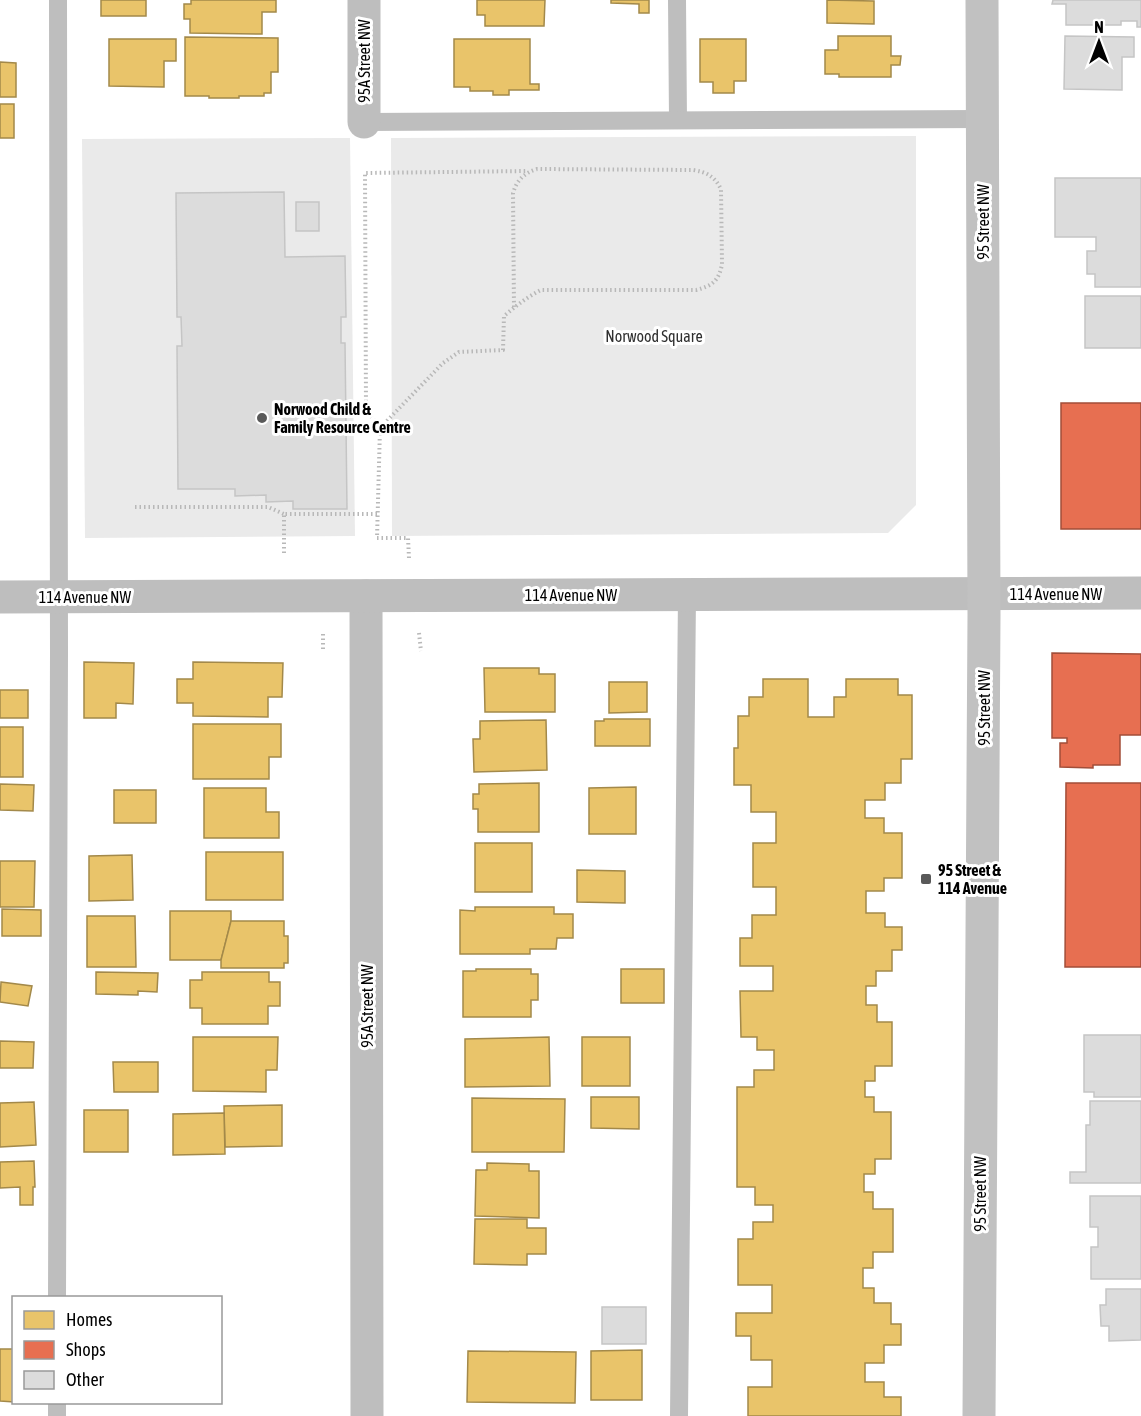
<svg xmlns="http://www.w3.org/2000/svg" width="1141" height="1416" font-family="'Asap Condensed',sans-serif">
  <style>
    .green { fill: #eaeaea }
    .homes { fill: #e9c46a; stroke: #a3894a; stroke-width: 1.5 }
    .shops { fill: #e76f51; stroke: #a24e39; stroke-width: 1.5 }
    .building { fill: #dcdcdc; stroke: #c5c5c5; stroke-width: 1.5 }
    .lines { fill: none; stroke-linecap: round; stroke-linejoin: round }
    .path { stroke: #b8b8b8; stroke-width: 4; stroke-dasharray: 1.5 3; stroke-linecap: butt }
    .lane { stroke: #bebebe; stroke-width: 18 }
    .street { stroke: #bebebe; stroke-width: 33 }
    .secondary { stroke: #c1c1c1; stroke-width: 33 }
    .poi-dot { fill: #595959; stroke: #fff; stroke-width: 2 }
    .labels { text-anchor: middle; stroke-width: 6; stroke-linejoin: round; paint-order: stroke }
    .street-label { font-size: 16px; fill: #000; stroke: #fff }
    .park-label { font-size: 16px; fill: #2f2f2f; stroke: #fff }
    .poi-label { font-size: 16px; font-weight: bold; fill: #000; stroke: #fff; text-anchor: start }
  </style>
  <rect width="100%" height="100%" fill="#fff"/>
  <g class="green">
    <path d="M916,136V505L888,533L392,536L391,138Z"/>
    <path d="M350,138L355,536L85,538L82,139Z"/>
  </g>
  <g class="homes">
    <rect x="101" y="0" width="45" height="16"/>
    <path d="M191,0H276V12H262V34L190,33V19H184V4H191Z"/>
    <path d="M477,0H545L544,26H485V15H477Z"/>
    <path d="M611,0H649V13H639V4L611,3Z"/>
    <path d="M827,0L874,1V24L827,23Z"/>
    <path d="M838,36H891V56H901L900,65H891V77H839V74H825V50H838Z"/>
    <path d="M185,37L278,38V72H271V93H264V96H239V98H209V96H185Z"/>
    <path d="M109,39H176V61H164V87L109,86Z"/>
    <path d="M454,39H530V84H539V90H509V95H493V91H470V87H454Z"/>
    <path d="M700,39H746V81H734V93H713V82H700Z"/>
    <path d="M0,62L16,63V97H0Z"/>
    <rect x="0" y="104" width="14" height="34"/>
    <path d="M84,662L134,663L133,704L116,703V718H84Z"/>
    <path d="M193,662L283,663L282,697H268V717L193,716V703H177V679H193Z"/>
    <path d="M484,668H539V674H555V712H485Z"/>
    <path d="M763,679H808V717H834V697H846V679H898V695H912V759H901V783H885V800H865V818H884V833H902V878H884V891H866V913H885V927H902V950H892V971H876V986H866V1005H877V1022H892V1066H875V1081H865V1097H874V1112H891V1159H875V1174H864V1192H873V1209H893V1252H873V1268H863V1288H874V1303H891V1324H901V1345H884V1363H865V1382H884V1397H901V1416H748V1387H772V1360H751V1336H736V1313H772V1285H738V1239H753V1222H773V1205H755V1187H737V1087H754V1070H774V1050H757V1037H741L740,991H773V966H740V938H752V915H776V887H753V843H776V812H751V785H734V748H738V716H749V697H763Z"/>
    <path d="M609,682H647V712L609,713Z"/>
    <rect x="0" y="690" width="28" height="28"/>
    <path d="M604,719H650V746H595V721H604Z"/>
    <path d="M546,720L547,770L474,772L473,739H480V721Z"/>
    <path d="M193,724H281V757H269V779H193Z"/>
    <rect x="0" y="727" width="23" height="50"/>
    <path d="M539,783V832H478V809H473V794H479V784Z"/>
    <path d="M0,784L34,785L33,811L0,810Z"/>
    <path d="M636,787V834H589V788Z"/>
    <path d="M204,788H266V812H279V838H204Z"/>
    <rect x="114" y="790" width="42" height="33"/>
    <rect x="475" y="843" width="57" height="49"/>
    <rect x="206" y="852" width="77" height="48"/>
    <path d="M132,855L133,900L89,901V856Z"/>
    <path d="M0,861H35L34,907H0Z"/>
    <path d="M577,870L625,871V903L577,902Z"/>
    <path d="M475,907H554V914H573V938H557L556,949H530V954H460V910L475,911Z"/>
    <path d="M2,909L41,910V936H2Z"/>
    <path d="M170,911H231V921L221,960H170Z"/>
    <path d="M87,916H135L136,967H87Z"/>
    <path d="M231,921H284V936H288V963H284V968H221V960Z"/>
    <path d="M476,969H531V974H538V1000H531V1017H463V971H476Z"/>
    <rect x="621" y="969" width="43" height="34"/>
    <path d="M96,972L158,973L157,992L138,991V995L96,994Z"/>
    <path d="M202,972H269V982H280V1006H268V1024H202V1008H190V980H202Z"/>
    <path d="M1,982L32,986L28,1006L0,1002Z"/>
    <path d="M193,1037H278L277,1070H266V1092L193,1091Z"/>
    <path d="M549,1037L550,1086L465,1087V1039Z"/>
    <rect x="582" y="1037" width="48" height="49"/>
    <path d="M0,1041L34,1042L33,1068H0Z"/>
    <path d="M113,1062H158V1092H114Z"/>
    <path d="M591,1097H639V1129L591,1128Z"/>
    <path d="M472,1098L565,1099L564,1152H472Z"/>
    <path d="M34,1102L36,1145L0,1147V1103Z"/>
    <path d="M282,1105V1146L225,1147L224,1106Z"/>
    <rect x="84" y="1110" width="44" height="42"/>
    <path d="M224,1113L225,1154L173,1155V1114Z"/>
    <path d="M34,1161L35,1187H33V1205H20V1187L0,1188V1162Z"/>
    <path d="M487,1163L529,1164V1171H539V1218L475,1216L476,1170H487Z"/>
    <path d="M475,1219H527V1228H546V1254H527V1265L474,1264Z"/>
    <path d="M0,1349H14V1402L0,1401Z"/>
    <path d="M642,1350V1400H591V1351Z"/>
    <path d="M468,1351L576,1352L575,1403L467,1402Z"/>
  </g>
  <g class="shops">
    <rect x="1061" y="403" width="80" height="126"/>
    <path d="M1052,653L1141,654V735H1120V765H1093V768L1060,767V743H1067V738H1052Z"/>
    <path d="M1066,783H1141V967H1065Z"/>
  </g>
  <g class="building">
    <path d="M1053,0H1141V27H1137V21H1121V25H1066V4H1052Z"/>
    <path d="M1065,36L1134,37V57H1122V90L1064,89Z"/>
    <path d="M1055,178H1141V287H1095V274H1087V251H1096V237H1055Z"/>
    <path d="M284,192L285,257L345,256L346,317H341V343H345L347,509H293V501L266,502V495L235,496V489H178L177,346H182L181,317H177L176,193Z"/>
    <rect x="296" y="202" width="23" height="29"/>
    <rect x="1085" y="296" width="56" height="52"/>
    <path d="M1084,1035H1141V1097H1094V1092H1084Z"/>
    <path d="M1090,1101H1141V1183H1070V1172H1086V1125H1090Z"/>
    <path d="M1090,1196H1141V1279H1091V1247H1098V1227H1090Z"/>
    <path d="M1106,1289H1141V1340L1109,1341V1326H1101L1100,1305H1106Z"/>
    <rect x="602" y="1307" width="44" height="37"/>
  </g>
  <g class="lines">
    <g class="path">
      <path d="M380,428L366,410L365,173L528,171"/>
      <path d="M135,507H268L284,514"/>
      <path d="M284,553V514H377"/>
      <path d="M409,558L408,538H377L380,428L443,363L459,352L503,350L504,316C516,306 527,297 541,290H696C712,286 719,281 722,264L721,189C715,177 707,172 693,170L537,169C524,173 517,180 513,193L514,308"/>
      <path d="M419,633L421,651"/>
      <path d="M323,634V651"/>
    </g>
    <g class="lane">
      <path d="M677,0L678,120"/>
      <path d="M364,122L982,119"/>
      <path d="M57,1298L59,653L58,0"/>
      <path d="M57,1416V1402"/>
      <path d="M679,1416L687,595"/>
    </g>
    <g class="street">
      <path d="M364,0V122"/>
      <path d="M366,596L367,1416"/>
      <path d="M0,597L1141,593"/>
    </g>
    <path class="secondary" d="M979,1416L984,615L982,0"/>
  </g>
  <g class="poi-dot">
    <circle cx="262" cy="418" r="6"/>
    <rect x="920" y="873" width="12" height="12" rx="3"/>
  </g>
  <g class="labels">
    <g class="street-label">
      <text transform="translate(364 61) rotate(-90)" y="6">95A Street NW</text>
      <text transform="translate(983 222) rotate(-90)" y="6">95 Street NW</text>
      <text x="1056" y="600">114 Avenue NW</text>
      <text x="571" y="601">114 Avenue NW</text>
      <text x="85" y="603">114 Avenue NW</text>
      <text transform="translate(984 708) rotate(-90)" y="6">95 Street NW</text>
      <text transform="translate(367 1006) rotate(-90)" y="6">95A Street NW</text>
      <text transform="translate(980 1194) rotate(-90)" y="6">95 Street NW</text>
    </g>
    <g class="park-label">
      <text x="654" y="342">Norwood Square</text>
    </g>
    <g class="poi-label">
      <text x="274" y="415">Norwood Child &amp;<tspan x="274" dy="18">Family Resource Centre</tspan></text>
      <text x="938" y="876">95 Street &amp;<tspan x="938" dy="18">114 Avenue</tspan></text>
    </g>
  </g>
  <rect x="12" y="1296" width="210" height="108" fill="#ffffff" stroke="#999999" stroke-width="1.5"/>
  <rect x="24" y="1311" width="30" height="18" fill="#e9c46a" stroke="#999999" stroke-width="1.5"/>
  <text x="66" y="1326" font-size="18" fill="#000000">Homes</text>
  <rect x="24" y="1341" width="30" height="18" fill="#e76f51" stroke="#999999" stroke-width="1.5"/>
  <text x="66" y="1356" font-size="18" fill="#000000">Shops</text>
  <rect x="24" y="1371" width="30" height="18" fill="#dcdcdc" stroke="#999999" stroke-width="1.5"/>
  <text x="66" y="1386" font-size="18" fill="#000000">Other</text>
  <g transform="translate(1099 42)" stroke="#ffffff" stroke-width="4.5" paint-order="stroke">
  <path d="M0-4.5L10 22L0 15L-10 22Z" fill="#000000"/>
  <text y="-9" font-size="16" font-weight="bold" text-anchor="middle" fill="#000000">N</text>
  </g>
</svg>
